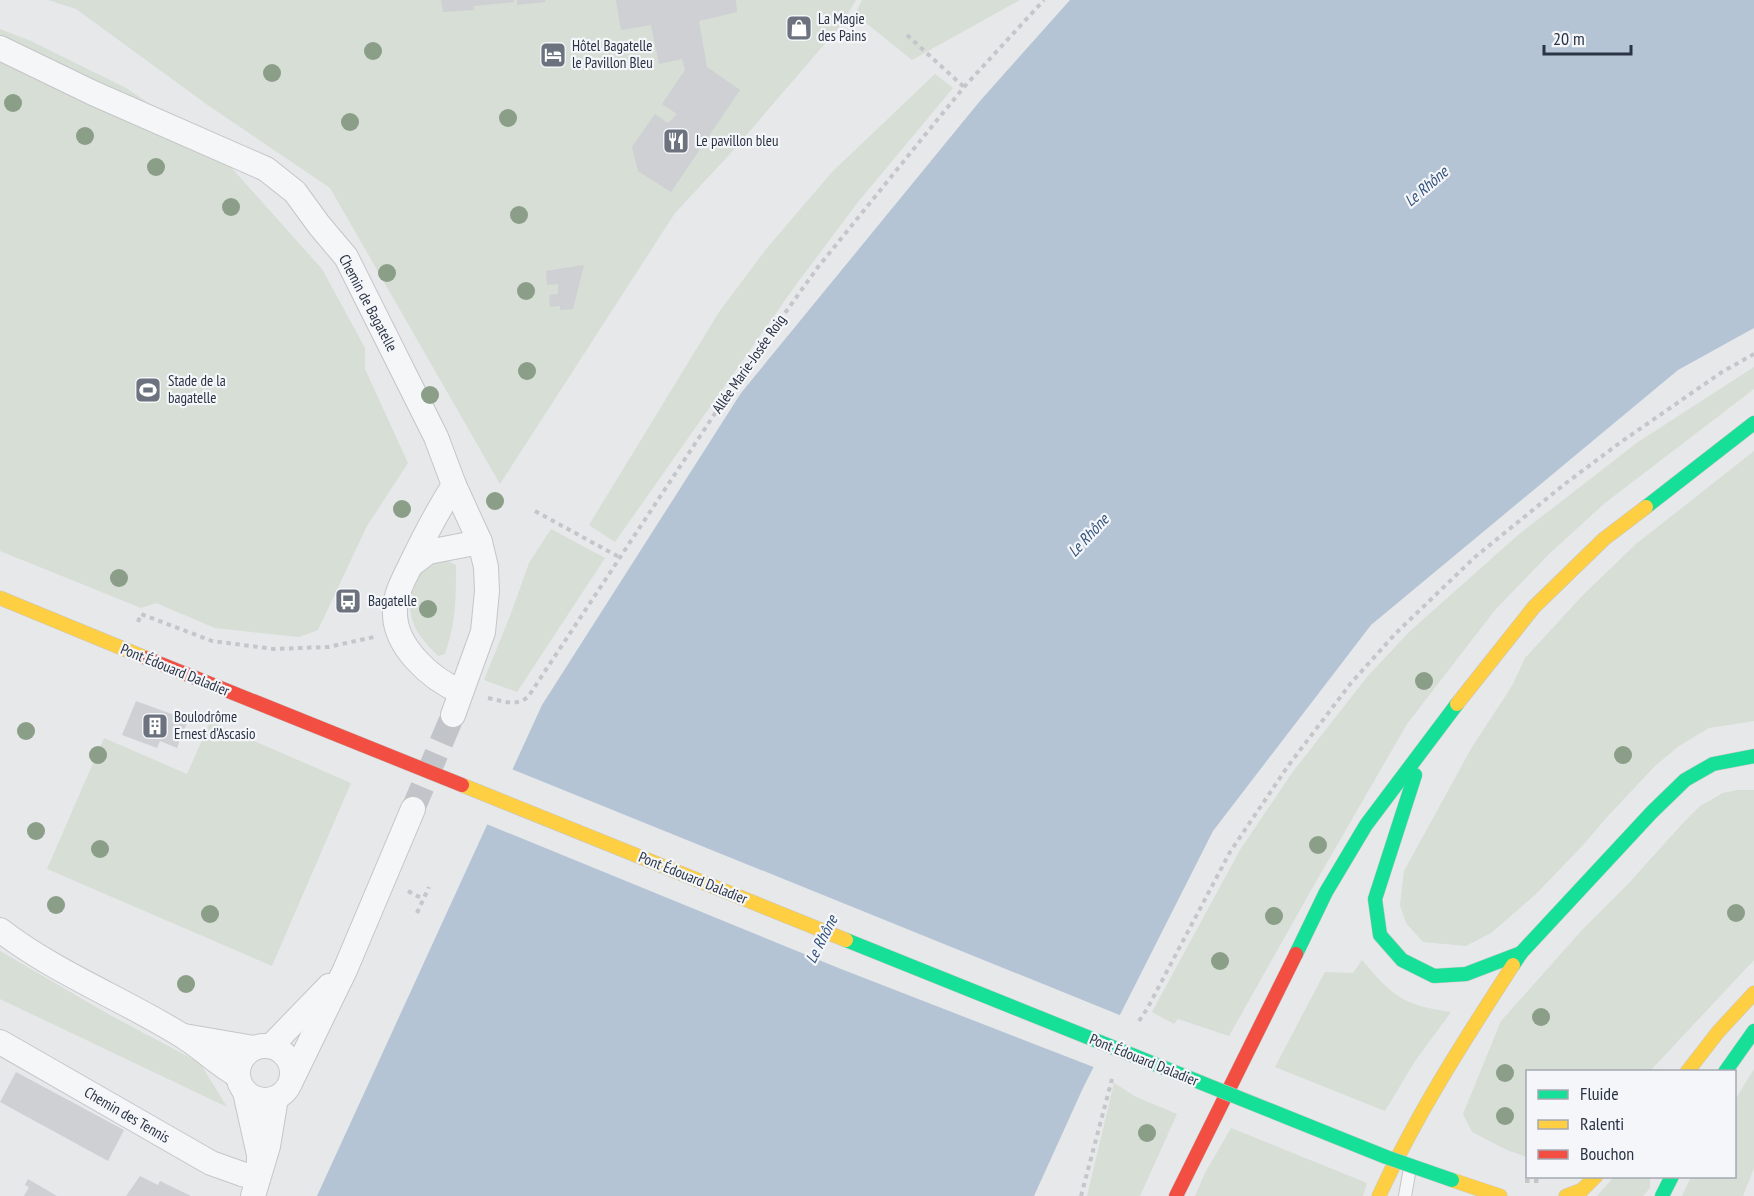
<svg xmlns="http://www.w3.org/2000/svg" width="1754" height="1196" font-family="'PT Sans Narrow',sans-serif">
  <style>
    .green { fill: #d6ded6 }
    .water { fill: #b4c4d5 }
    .pier { fill: #e6e8ea }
    .building { fill: #ced0d3 }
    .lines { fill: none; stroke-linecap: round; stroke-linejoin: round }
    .street-tunnel { stroke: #c1c4c9; stroke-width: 24; stroke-dasharray: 24 12; stroke-linecap: butt }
    .lane-casing { stroke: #c4c6c8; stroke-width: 14 }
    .street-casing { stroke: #c4c6c8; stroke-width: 26 }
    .fast-casing { stroke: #c4c6c8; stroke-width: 15 }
    .slow-casing { stroke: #c4c6c8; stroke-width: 15 }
    .jam-casing { stroke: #c4c6c8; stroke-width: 15 }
    .path { stroke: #c5c6ca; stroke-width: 4; stroke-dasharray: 4.5 4.5; stroke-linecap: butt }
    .lane { stroke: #f5f6f7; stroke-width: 12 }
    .street { stroke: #f5f6f7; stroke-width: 24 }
    .fast { stroke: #16e098; stroke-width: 14 }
    .slow { stroke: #ffcf43; stroke-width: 14 }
    .jam { stroke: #f24e42; stroke-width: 14 }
    .fast-bridge-casing { stroke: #c4c6c8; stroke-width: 15; stroke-linecap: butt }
    .slow-bridge-casing { stroke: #c4c6c8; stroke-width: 15; stroke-linecap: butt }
    .jam-bridge-casing { stroke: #c4c6c8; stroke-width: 15; stroke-linecap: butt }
    .fast-bridge { stroke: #16e098; stroke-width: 14 }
    .slow-bridge { stroke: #ffcf43; stroke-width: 14 }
    .jam-bridge { stroke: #f24e42; stroke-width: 14 }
    .tree { fill: #8a9e88 }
    .labels { text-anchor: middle; stroke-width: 4.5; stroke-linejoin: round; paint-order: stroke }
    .poi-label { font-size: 15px; fill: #2b3445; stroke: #f4f6f9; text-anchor: start }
    .street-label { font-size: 15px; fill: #2b3445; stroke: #f4f6f9 }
    .water-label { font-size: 16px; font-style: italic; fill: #34527a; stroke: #f4f6f9 }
  </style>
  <rect width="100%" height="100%" fill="#e6e8ea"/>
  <g class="green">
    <path d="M48,0H856L841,25L729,155L675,213L500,484L330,188L209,106L76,9Z"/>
    <path d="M862,0H1020L912,60L855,14Z"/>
    <path d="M0,29L31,41L126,88L213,147L322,269L365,348V369L408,463L367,526L318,630L299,637L215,628L156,603L141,608L0,551Z"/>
    <path d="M935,74L953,88L858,202L795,286L615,542L589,525L719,312L767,248L832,172Z"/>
    <path d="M1754,367V389L1605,503L1549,554L1495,610L1407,724L1314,885L1229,1036L1178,1019L1174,1024L1152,1012L1240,850L1292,773L1367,677L1409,632L1518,535L1638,442Z"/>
    <path d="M1754,451V721L1709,728L1679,746L1655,766L1608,816L1584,844L1536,894L1491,933L1466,946L1423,942L1406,923L1400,905L1404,871L1472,747L1512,686L1525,658L1584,594L1636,544Z"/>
    <path d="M551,529L605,558L517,692L484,680L510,616L529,563Z"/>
    <path d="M431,559L446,560L456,565C456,598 456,622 445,654L438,656C430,647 418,636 414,625C405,601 412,576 431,559Z"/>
    <path d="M210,722L351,783L272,966L47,869L104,738L187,774Z"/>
    <path d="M1737,790H1754V960L1650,1071L1528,1072L1527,1157L1507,1150L1472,1132L1463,1114L1501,1021L1582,930L1628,884L1684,822L1700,806L1723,793Z"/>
    <path d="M0,951L108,1014L200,1063L227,1107L0,999Z"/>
    <path d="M1362,960C1393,997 1403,1005 1451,1012L1415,1061L1385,1111L1275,1067L1325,972L1353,973Z"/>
    <path d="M1754,1069V1168L1743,1196H1682L1691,1177L1734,1176L1735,1100Z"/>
    <path d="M1114,1083L1136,1097L1177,1114L1140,1196H1087Z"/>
    <path d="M1231,1128L1367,1183L1363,1196H1195L1205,1173Z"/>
    <path d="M1614,1177H1650V1188L1643,1196H1597Z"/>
  </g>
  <path class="water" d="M1070,0H1754V328L1678,370L1371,625L1213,831L1083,1088L1034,1196H317L542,705L741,393L980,101Z"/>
  <path class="pier" d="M509,768L1122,1016L1096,1068L841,969L484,823Z"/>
  <g class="building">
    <path d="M441,0H514V2L474,6V10L443,12Z"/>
    <path d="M517,0H545V2L517,5Z"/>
    <path d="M616,0H736L737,12L699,21L707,67L740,90L671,192L638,171L632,147L655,114L668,123L677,114L662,104L685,70L682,59L659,64L651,25L621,30Z"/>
    <path d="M584,265L573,309L560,310V306L550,307L549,295L558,294V284L547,285L546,271Z"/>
    <path d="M136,701L188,720L177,748L160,741L157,748L122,735Z"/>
    <path d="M16,1072L124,1130L108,1161L0,1102Z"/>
    <path d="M140,1176L158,1185L160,1181L191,1196H126Z"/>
    <path d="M28,1179L57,1196H24L29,1187L25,1185Z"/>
  </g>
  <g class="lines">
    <path class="street-tunnel" d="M413,809L453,715"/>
    <defs>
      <path id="lane" d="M1405,1196L1410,1168"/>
      <g id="street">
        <path d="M0,48L93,93L266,169L295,192L319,225L346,257L436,437L454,485L480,542L486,567L487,591L483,632L453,715"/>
        <path d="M454,485C438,510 425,535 412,562C405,577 395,593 395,610C393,646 431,679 461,692"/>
        <path d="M411,565L428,552L480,542"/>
        <path d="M0,930C56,973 121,998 181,1035C201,1047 217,1064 237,1075"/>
        <path d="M184,1036L254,1048"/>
        <path d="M0,1042L211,1163L242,1174L258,1178"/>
        <circle cx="265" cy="1073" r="27"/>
        <path d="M271,1046L329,986"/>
        <path d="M292,1079L345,970L413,809"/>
        <path d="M245,1092L259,1155V1163"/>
        <path d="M253,1196L268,1146L276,1098"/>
      </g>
      <g id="fast">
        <path d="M1646,507L1754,423"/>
        <path d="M1415,775L1375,899L1380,935L1402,960L1434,976L1466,974L1521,953"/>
        <path d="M1296,954L1326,892L1366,825L1457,704"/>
        <path d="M1513,965L1521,953L1652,812L1685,780L1713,764L1754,756"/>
        <path d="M1725,1072L1754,1031"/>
        <path d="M1662,1196L1672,1176"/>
      </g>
      <g id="slow">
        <path d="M0,598L146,658"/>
        <path d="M1457,704L1534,607L1604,539L1646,507"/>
        <path d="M1687,1072L1718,1032L1754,993"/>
        <path d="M1452,1180L1500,1196"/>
        <path d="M1379,1196C1416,1115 1465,1039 1513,965"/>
        <path d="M1566,1196L1582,1190L1596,1176"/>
      </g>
      <path id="jam" d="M1176,1196L1296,954"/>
    </defs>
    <use href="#lane" class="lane-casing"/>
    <use href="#street" class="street-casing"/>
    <use href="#fast" class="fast-casing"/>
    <use href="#slow" class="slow-casing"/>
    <use href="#jam" class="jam-casing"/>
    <g class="path">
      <path d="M907,35L964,87"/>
      <path d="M535,511L619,557"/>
      <path d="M138,622L141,614L212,641L274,649L328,647L374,637"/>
      <path d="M488,698C503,701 515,707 528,697L737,380L818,267L964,87L1044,0"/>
      <path d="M408,891L423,899"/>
      <path d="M417,913L429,887"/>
      <path d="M1139,1021L1147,1009L1230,852L1288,766L1351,683L1396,633L1475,557L1566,483L1621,442L1722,372L1754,354"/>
      <path d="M1525,1181H1541"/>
      <path d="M1081,1196L1112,1079"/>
    </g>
    <use href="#lane" class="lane"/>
    <use href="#street" class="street"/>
    <use href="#fast" class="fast"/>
    <use href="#slow" class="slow"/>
    <use href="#jam" class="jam"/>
    <defs>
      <path id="fast-bridge" d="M846,940L1386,1157L1452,1180"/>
      <path id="slow-bridge" d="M462,785L846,940"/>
      <path id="jam-bridge" d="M146,658L462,785"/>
    </defs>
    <use href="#fast-bridge" class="fast-bridge-casing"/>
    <use href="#slow-bridge" class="slow-bridge-casing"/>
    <use href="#jam-bridge" class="jam-bridge-casing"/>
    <use href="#fast-bridge" class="fast-bridge"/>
    <use href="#slow-bridge" class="slow-bridge"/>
    <use href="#jam-bridge" class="jam-bridge"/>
  </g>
  <g class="tree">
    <circle cx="373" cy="51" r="9"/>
    <circle cx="272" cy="73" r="9"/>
    <circle cx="13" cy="103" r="9"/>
    <circle cx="508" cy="118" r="9"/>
    <circle cx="350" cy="122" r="9"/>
    <circle cx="85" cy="136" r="9"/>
    <circle cx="156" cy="167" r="9"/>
    <circle cx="231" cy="207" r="9"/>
    <circle cx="519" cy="215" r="9"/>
    <circle cx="387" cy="273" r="9"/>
    <circle cx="526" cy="291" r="9"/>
    <circle cx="527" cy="371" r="9"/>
    <circle cx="430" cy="395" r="9"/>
    <circle cx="495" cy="501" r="9"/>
    <circle cx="402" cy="509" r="9"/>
    <circle cx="119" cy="578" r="9"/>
    <circle cx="428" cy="609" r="9"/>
    <circle cx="1424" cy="681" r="9"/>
    <circle cx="26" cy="731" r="9"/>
    <circle cx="98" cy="755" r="9"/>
    <circle cx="1623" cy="755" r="9"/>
    <circle cx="36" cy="831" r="9"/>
    <circle cx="1318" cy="845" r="9"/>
    <circle cx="100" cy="849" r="9"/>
    <circle cx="56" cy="905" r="9"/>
    <circle cx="1736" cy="913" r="9"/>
    <circle cx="210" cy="914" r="9"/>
    <circle cx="1274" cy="916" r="9"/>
    <circle cx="1220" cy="961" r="9"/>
    <circle cx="186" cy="984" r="9"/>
    <circle cx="1541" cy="1017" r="9"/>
    <circle cx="1505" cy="1073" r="9"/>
    <circle cx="1505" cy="1116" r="9"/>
    <circle cx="1147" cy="1133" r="9"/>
  </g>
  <defs>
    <symbol id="shop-square" viewBox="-11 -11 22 22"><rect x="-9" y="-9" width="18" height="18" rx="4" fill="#6c737f" stroke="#f4f6f9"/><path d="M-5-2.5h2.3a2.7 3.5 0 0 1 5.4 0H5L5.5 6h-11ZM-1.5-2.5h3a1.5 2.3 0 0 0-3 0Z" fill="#fff"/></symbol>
    <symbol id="hotel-square" viewBox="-11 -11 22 22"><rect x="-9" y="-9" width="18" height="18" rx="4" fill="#6c737f" stroke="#f4f6f9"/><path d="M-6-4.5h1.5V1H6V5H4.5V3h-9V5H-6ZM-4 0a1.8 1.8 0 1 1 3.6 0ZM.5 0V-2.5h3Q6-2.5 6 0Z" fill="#fff"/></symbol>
    <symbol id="restaurant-square" viewBox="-11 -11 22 22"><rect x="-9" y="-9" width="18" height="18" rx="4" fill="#6c737f" stroke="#f4f6f9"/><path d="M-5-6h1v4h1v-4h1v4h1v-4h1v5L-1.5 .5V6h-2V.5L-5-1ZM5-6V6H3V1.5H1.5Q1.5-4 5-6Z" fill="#fff"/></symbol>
    <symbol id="stadium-square" viewBox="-11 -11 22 22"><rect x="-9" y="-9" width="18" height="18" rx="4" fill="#6c737f" stroke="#f4f6f9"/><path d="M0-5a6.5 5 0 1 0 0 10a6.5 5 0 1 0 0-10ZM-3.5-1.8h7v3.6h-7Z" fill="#fff"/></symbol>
    <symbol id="bus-square" viewBox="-11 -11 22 22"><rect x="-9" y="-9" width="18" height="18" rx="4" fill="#6c737f" stroke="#f4f6f9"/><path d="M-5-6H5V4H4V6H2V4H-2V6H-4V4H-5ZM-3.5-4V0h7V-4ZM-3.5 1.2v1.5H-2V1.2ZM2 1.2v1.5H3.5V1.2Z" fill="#fff"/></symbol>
    <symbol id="building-square" viewBox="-11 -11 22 22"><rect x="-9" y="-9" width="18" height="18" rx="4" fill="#6c737f" stroke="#f4f6f9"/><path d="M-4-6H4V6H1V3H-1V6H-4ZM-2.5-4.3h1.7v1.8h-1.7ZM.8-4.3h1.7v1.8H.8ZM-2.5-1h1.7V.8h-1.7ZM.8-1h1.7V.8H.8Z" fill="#fff"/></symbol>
  </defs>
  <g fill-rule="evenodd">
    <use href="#shop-square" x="784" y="13" width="30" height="30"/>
    <use href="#hotel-square" x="538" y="40" width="30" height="30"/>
    <use href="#restaurant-square" x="661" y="126" width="30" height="30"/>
    <use href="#stadium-square" x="133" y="375" width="30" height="30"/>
    <use href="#bus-square" x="333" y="586" width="30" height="30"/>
    <use href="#building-square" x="140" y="711" width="30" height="30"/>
  </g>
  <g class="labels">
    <g class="poi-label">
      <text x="818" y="24">La Magie<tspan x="818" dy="17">des Pains</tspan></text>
      <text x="572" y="51">Hôtel Bagatelle<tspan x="572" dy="17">le Pavillon Bleu</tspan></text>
      <text x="696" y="146">Le pavillon bleu</text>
      <text x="168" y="386">Stade de la<tspan x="168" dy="17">bagatelle</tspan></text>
      <text x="368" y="606">Bagatelle</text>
      <text x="174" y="722">Boulodrôme<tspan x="174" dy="17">Ernest d’Ascasio</tspan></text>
    </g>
    <g class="street-label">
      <text transform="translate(368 303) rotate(62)" y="5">Chemin de Bagatelle</text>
      <text transform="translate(749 364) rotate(-55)" y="5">Allée Marie-Josée Roig</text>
      <text transform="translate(175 670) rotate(22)" y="5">Pont Édouard Daladier</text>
      <text transform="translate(693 878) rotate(22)" y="5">Pont Édouard Daladier</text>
      <text transform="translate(1144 1060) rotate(22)" y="5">Pont Édouard Daladier</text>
      <text transform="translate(127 1115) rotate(30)" y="5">Chemin des Tennis</text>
    </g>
    <g class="water-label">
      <text transform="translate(1426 186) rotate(-41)" y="6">Le Rhône</text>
      <text transform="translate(1088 535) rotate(-47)" y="6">Le Rhône</text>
      <text transform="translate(821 939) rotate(-63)" y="6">Le Rhône</text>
    </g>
  </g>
  <rect x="1526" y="1070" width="210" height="108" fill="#f4f6f9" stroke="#a4a8b1" stroke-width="1.5"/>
  <rect x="1538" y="1090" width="30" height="9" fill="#16e098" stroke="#a4a8b1" stroke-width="1.5"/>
  <text x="1580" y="1100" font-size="18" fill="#2b3445">Fluide</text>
  <rect x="1538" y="1120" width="30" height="9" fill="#ffcf43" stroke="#a4a8b1" stroke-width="1.5"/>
  <text x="1580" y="1130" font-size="18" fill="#2b3445">Ralenti</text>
  <rect x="1538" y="1150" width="30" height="9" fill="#f24e42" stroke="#a4a8b1" stroke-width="1.5"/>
  <text x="1580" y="1160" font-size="18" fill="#2b3445">Bouchon</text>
  <path d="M1544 45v9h87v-9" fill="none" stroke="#2b3445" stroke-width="3"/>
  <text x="1553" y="45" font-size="18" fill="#2b3445" stroke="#f4f6f9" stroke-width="4.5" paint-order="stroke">20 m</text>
</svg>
